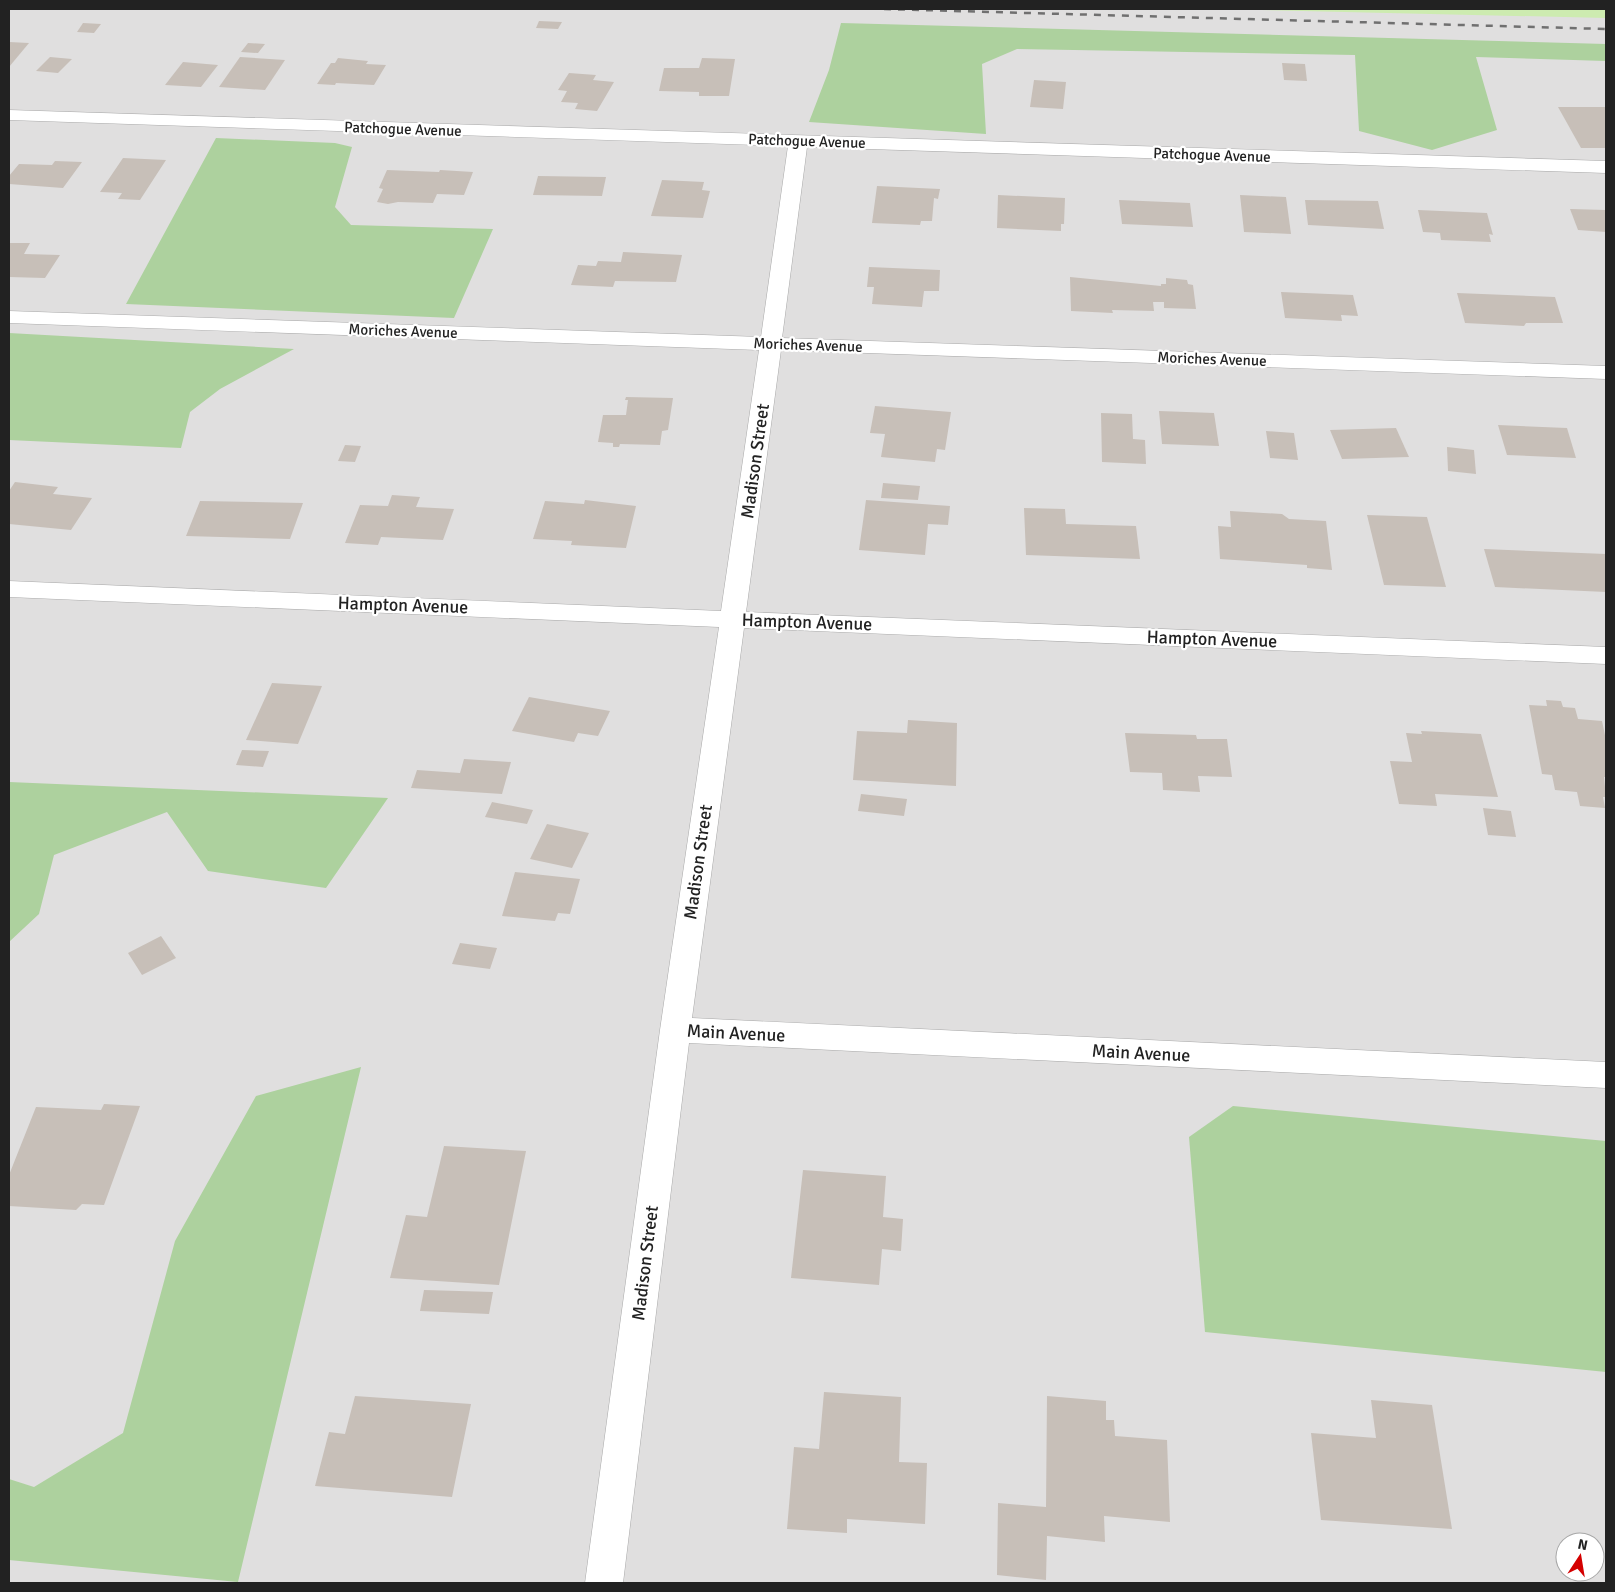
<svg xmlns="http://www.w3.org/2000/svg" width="1615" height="1592" font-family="Signika,sans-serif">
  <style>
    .residential { fill: #e0dfdf; fill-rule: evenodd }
    .grass { fill: #cdebb0 }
    .forest { fill: #add19e }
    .building { fill: #c7bfb8 }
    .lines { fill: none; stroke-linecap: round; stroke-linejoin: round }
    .minor-casing { stroke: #a9a9a9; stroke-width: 1 }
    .minor { fill: #fff; fill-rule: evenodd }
    .rail { stroke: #707070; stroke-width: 2.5; stroke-dasharray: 7 7; stroke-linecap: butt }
    .labels { text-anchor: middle; stroke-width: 4.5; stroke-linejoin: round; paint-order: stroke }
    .far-street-label { font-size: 15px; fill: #222; stroke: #fff }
    .street-label { font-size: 18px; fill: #222; stroke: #fff }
  </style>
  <rect width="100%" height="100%" fill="#f2efe9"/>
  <path class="residential" d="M9,9H1606V1583H9ZM1565,1542H1595V1572H1565Z"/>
  <path class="grass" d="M1217,9H1606V18Z"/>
  <g class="forest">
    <path d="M841,23L1606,44V61L1476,57L1497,130L1432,150L1359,131L1355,55L1017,49L982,64L986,134L809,122L829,70Z"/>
    <path d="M216,138L335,143L352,147L335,207L351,225L493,229L454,318L126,304Z"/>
    <path d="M9,333L294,349L220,389L190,412L181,448L9,440Z"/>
    <path d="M9,782L388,798L326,888L208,871L167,812L54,855L39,914L9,942Z"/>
    <path d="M361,1067L238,1582L9,1560V1479L34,1487L123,1433L175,1241L256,1096Z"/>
    <path d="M1233,1106L1606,1141V1372L1205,1332L1189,1137Z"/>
  </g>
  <g class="building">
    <path d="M539,21L562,22L558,29L536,28Z"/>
    <path d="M83,23L101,24L94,33L77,32Z"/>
    <path d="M9,42L29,43L9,67Z"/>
    <path d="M248,43L265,44L258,53L241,52Z"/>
    <path d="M50,57L72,59L58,73L36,71Z"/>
    <path d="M240,57L285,60L265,90L219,87Z"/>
    <path d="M338,58L368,61L366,64L386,65L374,85L336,83L335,85L317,84L331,63H335Z"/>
    <path d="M702,58L735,59L729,96H699V92L659,91L664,68H699Z"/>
    <path d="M183,62L218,65L201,87L165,85Z"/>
    <path d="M1282,63L1305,64L1307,81L1284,80Z"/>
    <path d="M569,73L596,75L593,80L614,82L597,111L575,109L578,103L561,102L567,91L558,90Z"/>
    <path d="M1034,80L1066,82L1063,109L1030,107Z"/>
    <path d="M1558,107H1606V148H1581Z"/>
    <path d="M123,158L166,160L140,200L118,199L122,193L100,192Z"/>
    <path d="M55,161L82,162L63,188L9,184V176L19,164L52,165Z"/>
    <path d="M387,170L439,172L440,170L473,172L464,195L437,194L433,203L398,202L388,204L377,202L383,189L379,188Z"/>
    <path d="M538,176L606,177L602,196L533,195Z"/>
    <path d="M662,180L704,182L702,190L710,191L703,218L651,216Z"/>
    <path d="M877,186L940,189L938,199L934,198L932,221H921L920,225L872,223Z"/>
    <path d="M998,195L1065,198L1064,224H1061V231L997,228Z"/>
    <path d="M1240,195L1286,197L1291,234L1244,232Z"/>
    <path d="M1119,200L1190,203L1193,227L1122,224Z"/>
    <path d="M1305,200L1378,201L1384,229L1308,225Z"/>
    <path d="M1570,209L1606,210V232L1578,230Z"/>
    <path d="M1418,210L1487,213L1493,235L1489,234L1491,242L1441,240L1440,233L1423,232Z"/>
    <path d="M9,243H30L24,254L60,255L45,278L9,277Z"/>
    <path d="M623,252L682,255L676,282L615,281L613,287L571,285L578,265L596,266L598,261L621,262Z"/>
    <path d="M869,267L940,270L939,291H924L922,307L872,304L874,287H867Z"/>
    <path d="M1070,277L1161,286V284H1166V278L1187,280L1188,284L1193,285L1196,309L1164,308V302H1153L1154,311L1112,310L1113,313L1071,311Z"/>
    <path d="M1281,292L1353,295L1358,316L1341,315L1342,321L1285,318Z"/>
    <path d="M1457,293L1555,297L1563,323H1526L1524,326L1465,323Z"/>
    <path d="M626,397L673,398L668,430L662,431L660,445L620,444L619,447H613V443L598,442L603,415H626L628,400H625Z"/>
    <path d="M875,406L951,412L945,450L937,449L935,462L881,457L885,434L870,433Z"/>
    <path d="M1159,411L1214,413L1219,446L1162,444Z"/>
    <path d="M1101,413L1132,414L1133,439L1145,440L1146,464L1102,462Z"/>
    <path d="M1498,425L1567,428L1576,458L1507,455Z"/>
    <path d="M1396,428L1409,457L1342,459L1330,430Z"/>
    <path d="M1266,431L1294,433L1298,460L1270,458Z"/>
    <path d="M345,445L361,446L355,462L338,461Z"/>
    <path d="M1447,447L1474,450L1476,474L1448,471Z"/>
    <path d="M15,482L58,487L53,494L92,498L71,530L9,524V491Z"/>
    <path d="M883,483L920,486L918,500L881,498Z"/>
    <path d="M392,495L420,497L416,507L454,509L443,540L381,537L378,545L345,543L360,505L388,506Z"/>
    <path d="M585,500L636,506L626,548L571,545L572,541L533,539L545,501L584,504Z"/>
    <path d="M866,500L950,506L948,525L928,524L925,555L859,550Z"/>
    <path d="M200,501L303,503L290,539L186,536Z"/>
    <path d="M1024,508L1065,509L1066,524L1136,526L1140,559L1026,555Z"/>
    <path d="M1230,511L1282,514L1289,519L1326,521L1332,570L1307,568V565L1220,559L1218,526L1231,527Z"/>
    <path d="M1367,515L1427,517L1446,587L1384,585Z"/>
    <path d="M1484,549L1606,554V592L1495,587Z"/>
    <path d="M272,683L322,686L298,744L246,740Z"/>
    <path d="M529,697L610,711L598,736L578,733L574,742L512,731Z"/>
    <path d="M1546,700L1561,701L1563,707L1575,708L1578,719L1602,721L1606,740V777H1604L1606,797H1603L1605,808L1580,806L1577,792L1555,790L1552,775L1542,774L1529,705L1547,706Z"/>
    <path d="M908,720L957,723L956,786L853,780L857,731L907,733Z"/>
    <path d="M1421,731L1481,734L1498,797L1435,794L1437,806L1399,804L1390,761L1412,762L1406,733L1422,734Z"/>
    <path d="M1125,733L1196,735L1197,739H1227L1232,777L1198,776L1200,792L1163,790L1162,773L1130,772Z"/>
    <path d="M242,750L269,751L263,767L236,765Z"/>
    <path d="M464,759L511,762L502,794L411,788L417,770L460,773Z"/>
    <path d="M861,794L907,799L904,816L858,811Z"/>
    <path d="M492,802L533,810L527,824L485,817Z"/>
    <path d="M1483,808L1511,811L1516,837L1488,835Z"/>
    <path d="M547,824L589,833L572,868L530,859Z"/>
    <path d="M515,872L580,879L570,914L558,913L555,921L502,916Z"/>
    <path d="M161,936L176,958L142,975L128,953Z"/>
    <path d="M460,943L497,948L490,969L452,964Z"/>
    <path d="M104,1104L140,1106L104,1205L82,1204L76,1210L9,1206V1175L36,1107L101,1110Z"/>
    <path d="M444,1146L526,1151L499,1285L390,1278L406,1215L427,1217Z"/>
    <path d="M803,1170L886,1176L883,1217L903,1219L901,1251L882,1249L879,1285L791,1278Z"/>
    <path d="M424,1290L493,1292L489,1314L420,1311Z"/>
    <path d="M824,1392L901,1397L899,1462L927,1463L925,1524L847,1519V1533L787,1529L794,1447L819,1449Z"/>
    <path d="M355,1396L471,1404L452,1497L315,1486L329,1432L345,1434Z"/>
    <path d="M1047,1396L1106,1401V1420H1114L1115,1436L1167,1440L1170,1522L1104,1516L1105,1542L1047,1536L1046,1580L997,1575L998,1503L1046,1507Z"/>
    <path d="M1371,1400L1432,1405L1452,1529L1321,1520L1311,1433L1376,1438Z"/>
  </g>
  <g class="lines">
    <defs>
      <path id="minor" d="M9,110L1606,161V173L807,147L782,338L1606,366V379L781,350L746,612L1606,647V664L744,628L692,1018L1606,1062V1088L689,1043L623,1583H585L660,1030L719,627L9,597V581L721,611L759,350L9,323V311L761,337L788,146L9,120Z"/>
    </defs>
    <use href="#minor" class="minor-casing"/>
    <use href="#minor" class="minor"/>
    <path class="rail" d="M884,9L1606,29"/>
  </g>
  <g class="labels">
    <g class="far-street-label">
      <text transform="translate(403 129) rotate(2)" y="5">Patchogue Avenue</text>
      <text transform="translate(807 141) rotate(2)" y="5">Patchogue Avenue</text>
      <text transform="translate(1212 155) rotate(2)" y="5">Patchogue Avenue</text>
      <text transform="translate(403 331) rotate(2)" y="5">Moriches Avenue</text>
      <text transform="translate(808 345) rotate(2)" y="5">Moriches Avenue</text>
      <text transform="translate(1212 359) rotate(2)" y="5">Moriches Avenue</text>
    </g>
    <g class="street-label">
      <text transform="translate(755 461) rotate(-82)" y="6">Madison Street</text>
      <text transform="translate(403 605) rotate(2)" y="6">Hampton Avenue</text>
      <text transform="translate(807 622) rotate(2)" y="6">Hampton Avenue</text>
      <text transform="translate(1212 639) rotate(2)" y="6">Hampton Avenue</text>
      <text transform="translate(698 862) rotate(-82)" y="6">Madison Street</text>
      <text transform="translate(736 1033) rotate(3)" y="6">Main Avenue</text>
      <text transform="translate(1141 1053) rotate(3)" y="6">Main Avenue</text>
      <text transform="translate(645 1263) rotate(-83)" y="6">Madison Street</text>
    </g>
  </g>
  <rect width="1615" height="1592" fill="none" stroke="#222222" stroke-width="20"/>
  <g transform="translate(1580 1557) rotate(12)"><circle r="24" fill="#ffffff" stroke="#a7a7a7"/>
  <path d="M0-4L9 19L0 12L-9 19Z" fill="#d40000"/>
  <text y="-8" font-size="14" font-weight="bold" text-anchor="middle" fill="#222222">N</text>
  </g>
</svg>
